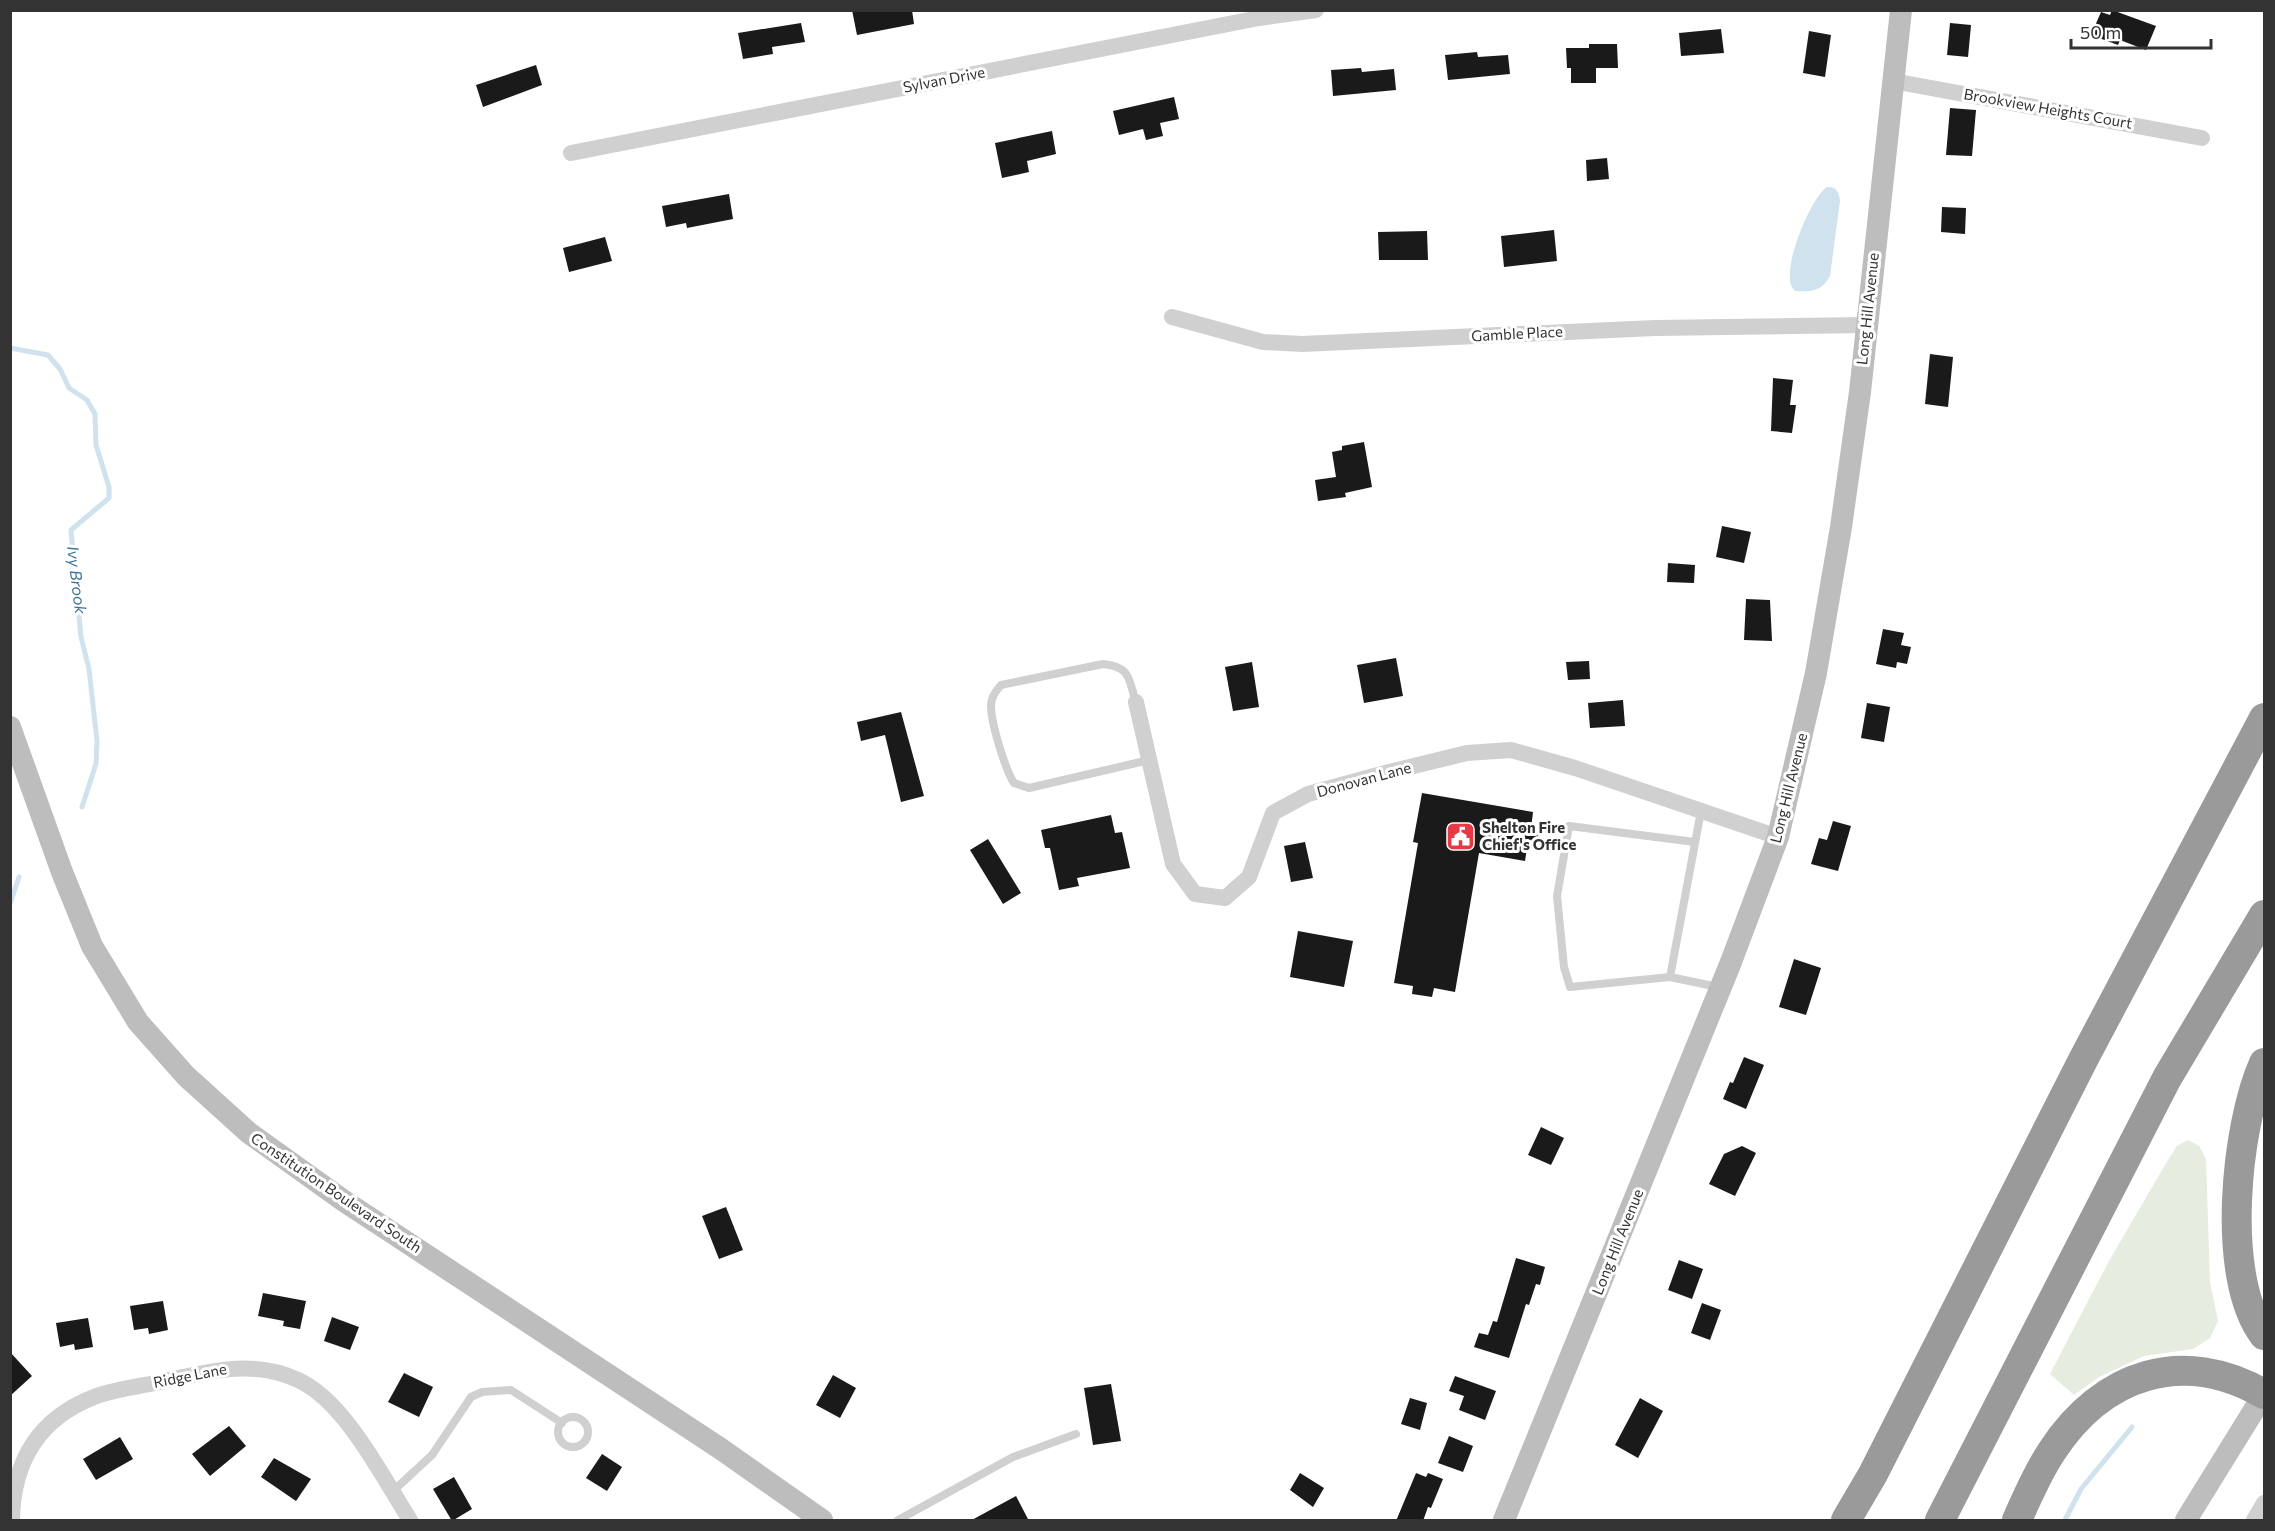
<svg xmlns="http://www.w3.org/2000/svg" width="2275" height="1531" font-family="Commissioner,sans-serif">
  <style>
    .green { fill: #e6ecdf }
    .water { fill: #cfe2ee }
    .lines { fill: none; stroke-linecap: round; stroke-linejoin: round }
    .stream { stroke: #cfe2ee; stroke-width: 5 }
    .building { fill: #1a1a1a }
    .lane { stroke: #d0d0d0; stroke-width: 8 }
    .street { stroke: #d0d0d0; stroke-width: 16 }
    .secondary { stroke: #bdbdbd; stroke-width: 22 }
    .highway { stroke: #9a9a9a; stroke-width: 30 }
    .labels { text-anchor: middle; stroke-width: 6; stroke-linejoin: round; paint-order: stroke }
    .street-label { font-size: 15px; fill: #333; stroke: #fff }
    .poi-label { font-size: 15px; font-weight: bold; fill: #333; stroke: #fff; text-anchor: start }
    .water-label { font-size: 16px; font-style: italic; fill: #3f7597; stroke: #fff }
  </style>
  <rect width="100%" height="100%" fill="#fff"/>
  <path class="green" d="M2188,1140L2199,1146L2206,1159L2210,1282L2218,1321L2210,1338L2193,1349L2144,1356L2099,1377L2074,1395L2050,1374L2109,1261L2168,1160L2177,1146Z"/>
  <path class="water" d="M1827,187C1836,186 1839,192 1840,201L1830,276C1821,292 1811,292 1795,291C1777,277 1810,198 1827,187Z"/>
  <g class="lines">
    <g class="stream">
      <path d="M10,348L48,355L60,369L69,388L87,400L95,414L96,445L109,487V498L71,530L81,637L89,669L97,741L96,764L82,807"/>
      <path d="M10,904L19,877"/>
      <path d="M2065,1520L2081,1489L2132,1427"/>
    </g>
  </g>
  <g class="building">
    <path d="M852,10H912L914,24L857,35Z"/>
    <path d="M2112,10L2156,26L2146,50L2120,40L2118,45L2091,35L2101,12L2110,15Z"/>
    <path d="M801,23L805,42L772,47L773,54L743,59L738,33Z"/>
    <path d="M1950,23L1971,25L1968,57L1947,55Z"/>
    <path d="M1721,29L1724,53L1681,56L1679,33Z"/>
    <path d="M1809,31L1831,35L1825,77L1803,73Z"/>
    <path d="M1589,44H1617L1618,68H1596V83H1571V68H1567L1566,48H1589Z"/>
    <path d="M1477,52L1478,57L1508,55L1510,74L1448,80L1445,55Z"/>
    <path d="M536,65L542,85L483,107L476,85Z"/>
    <path d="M1361,68L1362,72L1394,69L1396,90L1333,96L1331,70Z"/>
    <path d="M1174,97L1179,119L1160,123L1163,136L1146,140L1143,129L1119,135L1113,111Z"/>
    <path d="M1950,108L1976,110L1972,156L1946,155Z"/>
    <path d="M1052,131L1056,154L1027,161L1029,172L1002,178L995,143Z"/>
    <path d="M1607,158L1609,179L1587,181L1586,160Z"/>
    <path d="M729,194L733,219L687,228L686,223L666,227L662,206Z"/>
    <path d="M1942,207L1966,208L1965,234L1941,232Z"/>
    <path d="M1554,230L1557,261L1504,267L1501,236Z"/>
    <path d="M1427,231L1428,260H1379L1378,232Z"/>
    <path d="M605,237L612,261L569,272L563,248Z"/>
    <path d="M1930,354L1953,357L1948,407L1925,404Z"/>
    <path d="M1773,378L1793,380L1790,405H1796L1792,433L1771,431Z"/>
    <path d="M1364,442L1372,487L1345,493L1346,497L1318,501L1315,480L1336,477L1332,452L1342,450V446Z"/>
    <path d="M1722,526L1751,532L1744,563L1716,557Z"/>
    <path d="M1668,563L1695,565L1694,583L1667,582Z"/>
    <path d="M1746,599L1770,600L1772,641L1744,640Z"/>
    <path d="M1883,629L1904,633L1901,645L1911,647L1907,664L1897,662L1896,668L1876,664Z"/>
    <path d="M1396,658L1403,696L1364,703L1357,665Z"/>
    <path d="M1589,661L1590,679L1568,680L1566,662Z"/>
    <path d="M1252,662L1259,707L1233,711L1225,667Z"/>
    <path d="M1623,700L1625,726L1590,728L1588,703Z"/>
    <path d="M1867,703L1890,707L1884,742L1861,738Z"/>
    <path d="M901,712L924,796L901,802L885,735L861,741L857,722Z"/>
    <path d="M1422,793L1533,812L1531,829L1541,830L1538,849L1527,848L1525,861L1479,853L1455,992L1434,988L1432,997L1412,994L1413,986L1394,983L1418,843L1413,842Z"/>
    <path d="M1111,815L1115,833L1122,832L1130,868L1077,878L1079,886L1059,890L1050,848H1045L1041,830Z"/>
    <path d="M1833,821L1851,826L1838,871L1811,864L1819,838L1827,840Z"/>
    <path d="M988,839L1021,893L1003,904L970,850Z"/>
    <path d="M1305,842L1313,878L1291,882L1284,846Z"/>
    <path d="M1298,931L1353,941L1344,987L1290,977Z"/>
    <path d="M1794,959L1821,968L1806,1015L1779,1007Z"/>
    <path d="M1744,1057L1764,1065L1746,1109L1723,1099L1730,1082L1733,1083Z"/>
    <path d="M1541,1127L1564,1138L1551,1165L1528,1155Z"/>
    <path d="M1742,1146L1756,1153L1735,1196L1709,1184L1724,1154Z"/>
    <path d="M726,1207L743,1250L719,1259L702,1216Z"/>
    <path d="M1516,1258L1545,1267L1540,1285L1536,1284L1529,1305L1526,1304L1509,1358L1474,1347L1479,1333L1488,1335L1493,1321L1497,1322Z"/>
    <path d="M1679,1260L1703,1269L1692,1299L1668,1290Z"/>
    <path d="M263,1293L306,1301L300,1329L283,1326L284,1321L258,1316Z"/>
    <path d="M163,1301L168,1330L149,1334L148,1328L134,1330L130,1306Z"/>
    <path d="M1702,1303L1721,1310L1710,1340L1691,1333Z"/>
    <path d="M332,1317L359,1327L350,1350L324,1341Z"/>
    <path d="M88,1318L93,1347L75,1350L74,1344L60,1347L56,1323Z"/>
    <path d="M10,1352L32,1376L10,1396Z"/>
    <path d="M404,1373L433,1387L419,1417L388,1402Z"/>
    <path d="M833,1375L856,1388L840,1418L816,1405Z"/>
    <path d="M1455,1376L1496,1391L1485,1420L1459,1410L1464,1396L1449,1391Z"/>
    <path d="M1111,1384L1121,1441L1093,1445L1084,1388Z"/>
    <path d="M1410,1398L1427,1403L1420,1430L1401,1424Z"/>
    <path d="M1640,1398L1663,1411L1638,1458L1615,1445Z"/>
    <path d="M229,1426L246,1446L210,1476L192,1454Z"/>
    <path d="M1449,1436L1473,1446L1463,1472L1438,1463Z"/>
    <path d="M120,1437L133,1459L96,1480L83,1459Z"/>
    <path d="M602,1454L622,1467L607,1491L586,1478Z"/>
    <path d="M274,1458L311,1479L296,1501L261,1477Z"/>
    <path d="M1300,1473L1324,1488L1313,1507L1290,1490Z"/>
    <path d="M1416,1473L1426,1477L1428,1473L1443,1479L1431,1508L1428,1507L1423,1521H1396Z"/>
    <path d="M454,1477L472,1509L452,1521L433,1489Z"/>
    <path d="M1016,1496L1029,1521H970Z"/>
  </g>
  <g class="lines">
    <g class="lane">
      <path d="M1136,702C1128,678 1131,667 1103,664L1001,685C996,691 991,697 991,706C991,723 1005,769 1014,783L1029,788L1149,760"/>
      <path d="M1701,811L1670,977L1718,987"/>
      <path d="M1670,977L1570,987L1564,967L1557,896L1569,826L1695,842"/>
      <circle cx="573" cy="1432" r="15"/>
      <path d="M392,1492L432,1455L471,1397L482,1392L511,1390L562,1423"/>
      <path d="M898,1520L1013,1457L1076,1434"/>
    </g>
    <g class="street">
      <path d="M1893,81L2202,138"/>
      <path d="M571,153L1259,18L1316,10"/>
      <path d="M1172,317L1263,342L1302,344L1655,328L1865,325"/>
      <path d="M1136,702L1173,864L1195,894L1225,898L1249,877L1273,813L1308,794L1389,772L1467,753L1511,750L1575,768L1778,837"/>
      <path d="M12,1520C13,1462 38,1419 94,1397C117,1388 145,1386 169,1380C214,1370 255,1360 298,1380C345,1401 383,1478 410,1520"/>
      <path d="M2254,1520L2264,1503"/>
    </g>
    <g class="secondary">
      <path d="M10,727L62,872L92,946L138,1022L186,1076L249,1133L344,1201L721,1449L822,1520"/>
      <path d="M1504,1520L1731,962L1778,837L1816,673L1841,527L1860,392L1901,10"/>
      <path d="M2186,1520L2264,1394"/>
    </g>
    <g class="highway">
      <path d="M2264,1063C2236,1125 2220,1278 2264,1335"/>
      <path d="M1846,1520L1873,1474L2084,1058L2264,718"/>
      <path d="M1940,1520L2167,1078L2264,915"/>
      <path d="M2017,1520C2027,1497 2038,1472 2052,1451C2102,1374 2183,1347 2264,1394"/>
    </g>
  </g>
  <defs>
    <symbol id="civic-square" viewBox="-11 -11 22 22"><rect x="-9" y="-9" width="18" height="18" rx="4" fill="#e63946" stroke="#fff"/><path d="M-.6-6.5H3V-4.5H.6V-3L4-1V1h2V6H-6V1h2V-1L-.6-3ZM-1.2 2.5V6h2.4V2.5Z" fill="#fff"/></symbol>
  </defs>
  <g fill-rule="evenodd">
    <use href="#civic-square" x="1444" y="820" width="33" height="33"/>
  </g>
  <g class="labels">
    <g class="street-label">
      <text transform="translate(944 80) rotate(-11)" y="5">Sylvan Drive</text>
      <text transform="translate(2048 109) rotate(10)" y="5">Brookview Heights Court</text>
      <text transform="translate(1868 309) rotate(-84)" y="5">Long Hill Avenue</text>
      <text transform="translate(1517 334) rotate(-3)" y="5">Gamble Place</text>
      <text transform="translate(1364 780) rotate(-15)" y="5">Donovan Lane</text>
      <text transform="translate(1789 788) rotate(-76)" y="5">Long Hill Avenue</text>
      <text transform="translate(336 1193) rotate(34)" y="5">Constitution Boulevard South</text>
      <text transform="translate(1618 1242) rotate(-68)" y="5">Long Hill Avenue</text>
      <text transform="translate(190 1376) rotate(-11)" y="5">Ridge Lane</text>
    </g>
    <g class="poi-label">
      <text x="1482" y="833">Shelton Fire<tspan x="1482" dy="17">Chief's Office</tspan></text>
    </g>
    <g class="water-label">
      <text transform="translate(77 580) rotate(83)" y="6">Ivy Brook</text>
    </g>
  </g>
  <rect width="2275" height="1531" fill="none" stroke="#333333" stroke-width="24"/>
  <path d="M2071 39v9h140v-9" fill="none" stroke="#333333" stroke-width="3"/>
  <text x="2080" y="39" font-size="18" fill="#333333" stroke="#ffffff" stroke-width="4.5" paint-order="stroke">50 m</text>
</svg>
